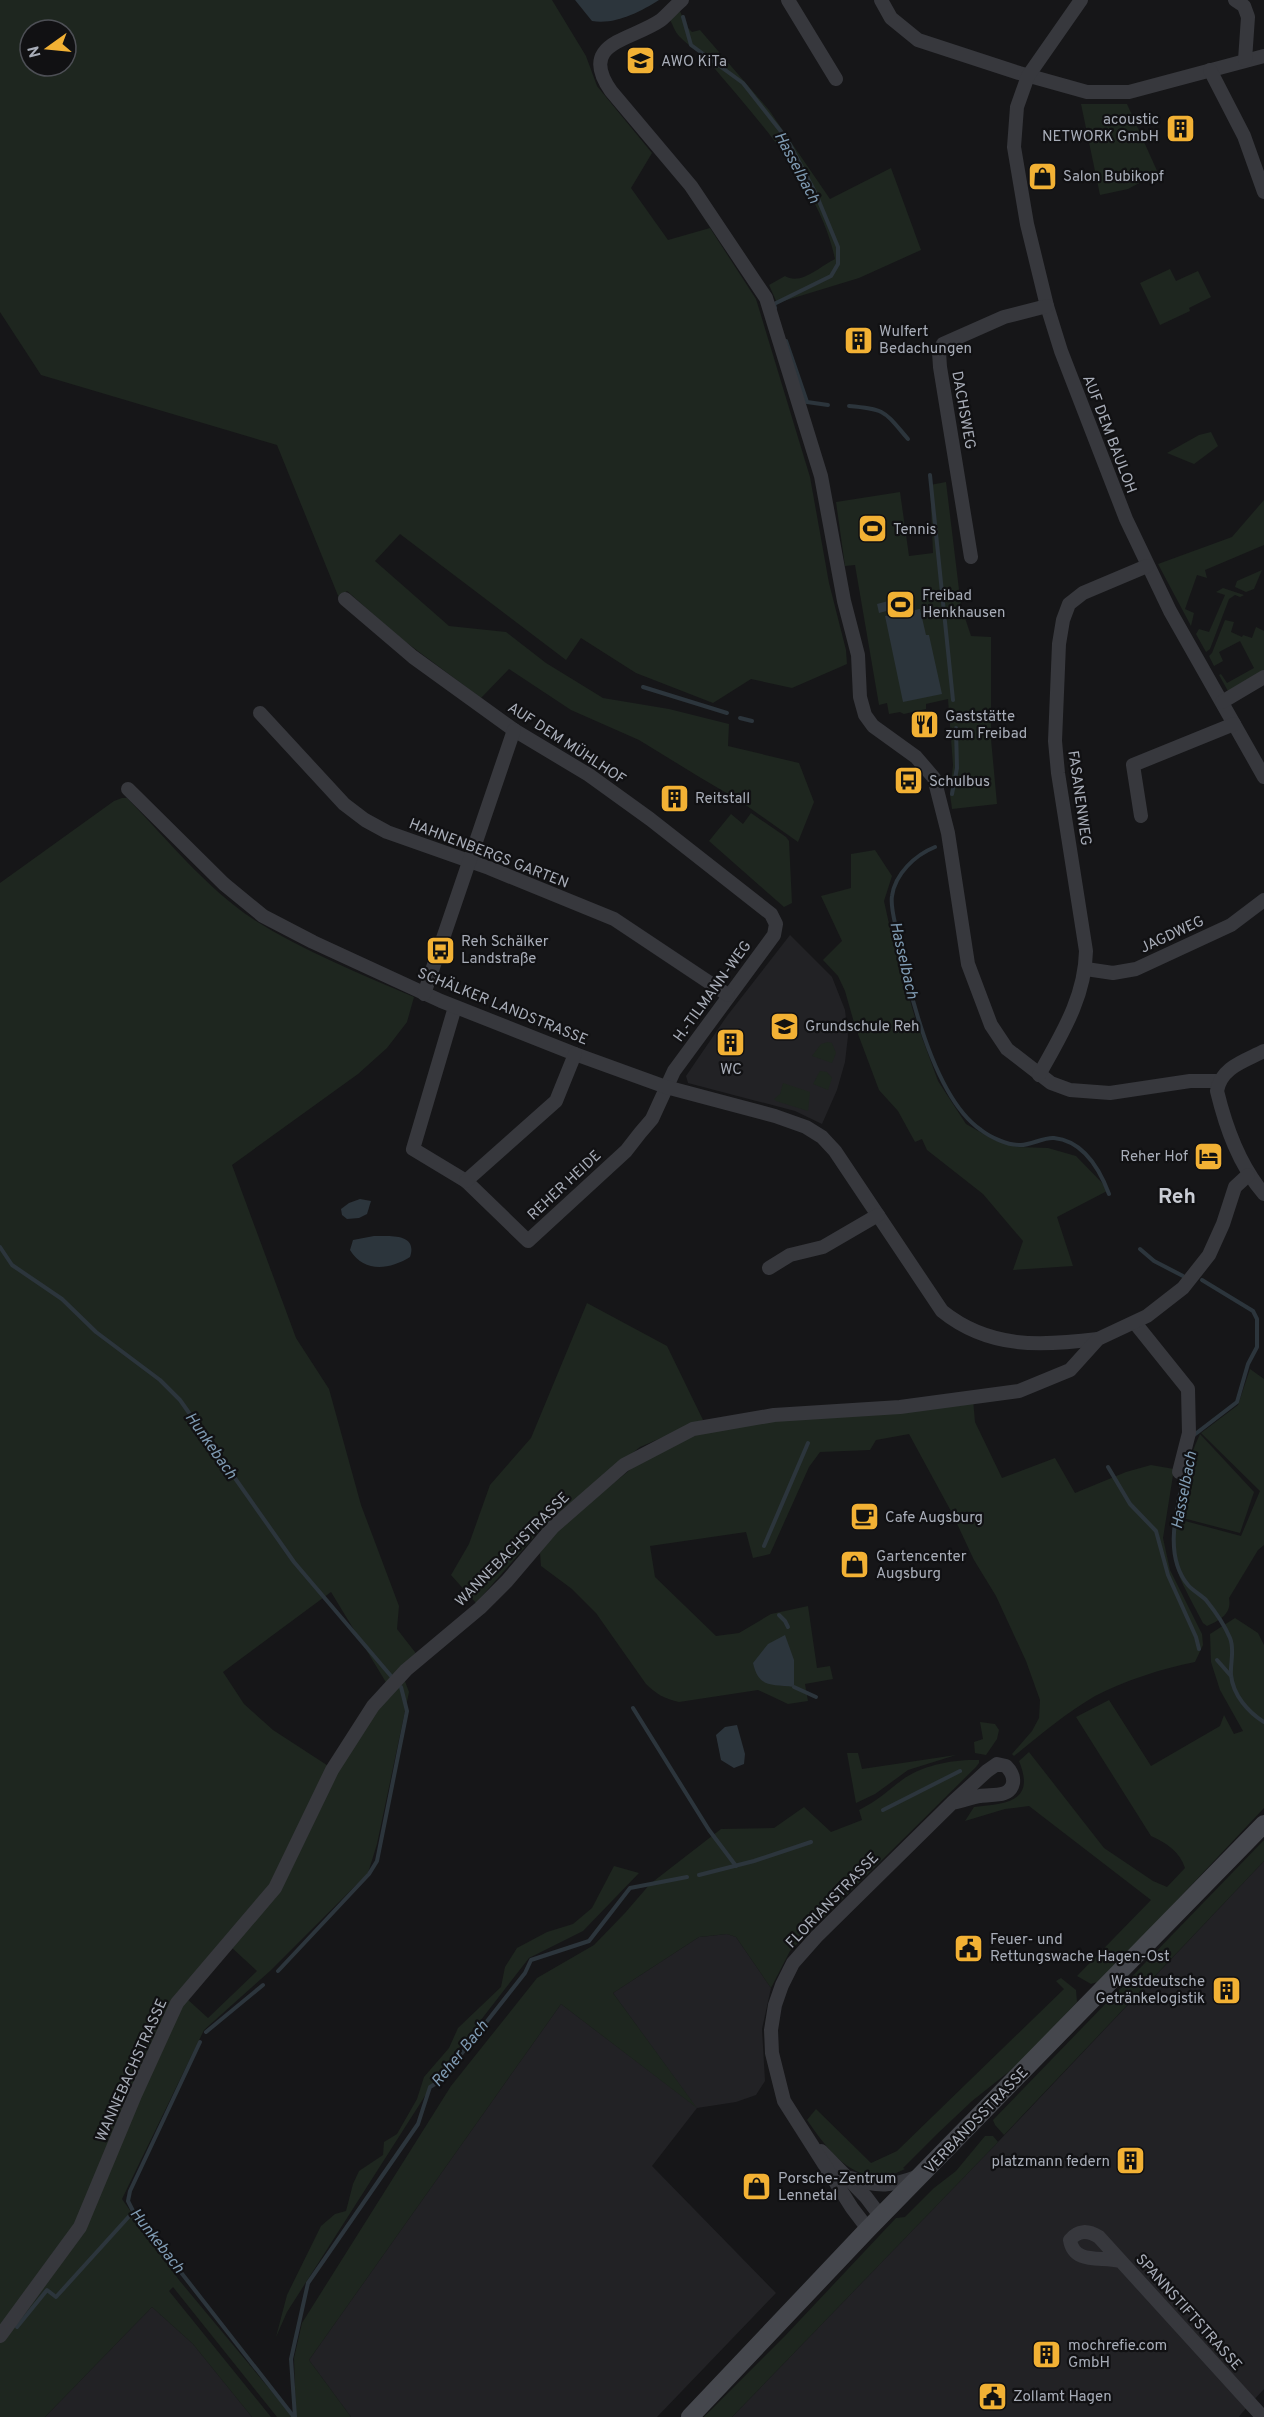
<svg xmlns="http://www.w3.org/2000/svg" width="1264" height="2417" font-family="Overpass,sans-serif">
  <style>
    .built { fill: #222225 }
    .green { fill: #1e261f; fill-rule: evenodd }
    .water { fill: #2c353c }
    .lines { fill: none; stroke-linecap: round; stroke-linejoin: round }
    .stream { stroke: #2c353c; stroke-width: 4 }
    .minor { stroke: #37383d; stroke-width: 14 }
    .secondary { stroke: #45474d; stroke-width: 18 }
    .labels { text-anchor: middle; stroke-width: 4.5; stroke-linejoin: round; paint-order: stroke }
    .poi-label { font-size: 15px; fill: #a8adb8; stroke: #111113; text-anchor: start }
    .street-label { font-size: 15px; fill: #a8adb8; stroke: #111113 }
    .water-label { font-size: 16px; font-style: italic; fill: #7f9bb3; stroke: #111113 }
    .district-label { font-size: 21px; font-weight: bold; fill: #c9ccd4; stroke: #111113 }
  </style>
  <rect width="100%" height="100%" fill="#161618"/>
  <g class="built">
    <path d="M790,935L832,977L845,1010L848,1036L845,1062L837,1090L822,1124L795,1111L688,1083L686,1076L727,1016Z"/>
    <path d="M1264,1861V2389L1241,2414L1239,2417H732L998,2142Z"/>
    <path d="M727,1934L736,1937L771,1988L762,2029L765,2081L756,2095L736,2102L697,2108L652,2166L776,2293L657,2417H351L309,2360L561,2004L695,2106L613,1993L699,1937Z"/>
    <path d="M152,2307L193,2344L252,2417H45Z"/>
  </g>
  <g class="green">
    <path d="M0,0H552L586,56L597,86L652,153L631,188L668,240L710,228L756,299L810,477L829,583L846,650L847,664L792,688L751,679L713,703L636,673L581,638L566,660L400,534L375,561L449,626L506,632L546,663L603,698L669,709L729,724L728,746L799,763L814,802L798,842L740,801L701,778L639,740L571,710L509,669L481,698L399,637L347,591L339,598L277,445L41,375L0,312ZM30,30H66V66H30Z"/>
    <path d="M680,11L686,26L692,32L700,30L769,110L830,199L891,168L921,250L859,278L777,303L769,285L785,276C801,286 820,266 835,259C820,186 757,119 710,63C701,52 688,46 679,36C675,32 673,25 670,20Z"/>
    <path d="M1081,104H1127L1158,173L1128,189L1100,195Z"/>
    <path d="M1170,269L1176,281L1198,271L1211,297L1189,308L1190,311L1160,325L1140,283Z"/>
    <path d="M1211,432L1218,446L1194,464L1167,453L1199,435Z"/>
    <path d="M946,482L961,606L971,636L991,637V739L997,804L952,809L950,794L953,765L948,699L926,704V709L904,714L900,712L889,714L887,703L879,705L855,565L845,566L836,502L900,492L909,556L933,553L930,485Z"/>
    <path d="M1264,500V545L1205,570L1207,578L1197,575L1185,609L1194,613L1191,626L1158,564L1232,537Z"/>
    <path d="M1262,570L1254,589L1246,592L1235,587L1237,581Z"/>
    <path d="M1223,588L1244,595L1240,597L1235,595L1229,599L1210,649L1206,652L1196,634L1199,629L1209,632L1225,595L1216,592Z"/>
    <path d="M1225,620L1234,622L1231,632L1242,637L1243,635L1252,638L1256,627L1264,631V674L1228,691L1219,675L1221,674L1227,683L1254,668L1240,641L1219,652L1223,661L1214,666L1209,656L1212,653Z"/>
    <path d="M122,798H127C165,837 207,889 253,919C303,951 359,973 414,997L407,1022L387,1048L358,1074L232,1165L296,1338L329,1389L361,1505L399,1606L397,1629L418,1656L387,1684L331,1592L223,1672L244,1704L273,1730L336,1771L376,1709L403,1676L409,1692L377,1844L368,1873L270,1971L204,2030L122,2199L179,2280L293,2417H277L173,2287L169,2291L271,2417H252L193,2344L152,2307L45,2417H0V883L114,801ZM231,1947L257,1971L208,2018L186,1998Z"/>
    <path d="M751,813L786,837L789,841L792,903L784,907L709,841L731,814L743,824Z"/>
    <path d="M875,850L892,876L884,901L893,942L916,1021L938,1081L966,1124L994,1140L1017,1147L1048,1148L1076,1156L1109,1190L1057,1217L1073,1266L1013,1270L1023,1241L983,1194L927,1150L922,1139L915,1142L898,1111L879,1090L855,1026L845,991L838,976L823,960L842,941L821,896L851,888V854Z"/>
    <path d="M828,1042L832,1043L836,1053L832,1063L812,1056L821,1044Z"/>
    <path d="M820,1071L827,1072L832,1078L828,1090L813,1084Z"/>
    <path d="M783,1083L810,1092L808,1111L776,1101L774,1099L780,1094Z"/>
    <path d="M587,1303L667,1346L703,1420L640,1447L547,1522L476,1603L451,1575L469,1544L490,1485L531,1438Z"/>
    <path d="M1250,1369L1264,1379V1545L1258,1550L1229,1598C1232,1614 1220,1620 1207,1626L1203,1623C1183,1583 1167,1565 1174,1518L1241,1536L1260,1491L1201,1433L1238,1405Z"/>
    <path d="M973,1399L975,1422L1002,1478L1055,1458L1075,1493L1126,1472L1151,1465L1174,1469L1163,1538L1170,1570L1202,1634L1203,1645L1195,1662C1161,1669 1126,1680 1095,1696C1066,1713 1040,1735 1014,1756L1012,1754L1032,1731L1039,1718L1040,1700L1026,1661L996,1596L974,1560L952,1513L909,1434L876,1440L870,1450L820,1452L809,1467L770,1554L753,1558L746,1532L650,1546L655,1577L716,1636L739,1633L771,1614L808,1606L817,1668L830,1666L833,1679L805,1684L808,1701L788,1704L758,1690L679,1702C665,1699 656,1694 646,1684L596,1613L572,1589L541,1566L540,1553L557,1529L647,1456L707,1429Z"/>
    <path d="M1200,1434L1254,1492L1240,1533L1179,1517C1182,1488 1187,1461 1200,1434Z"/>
    <path d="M1235,1618L1258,1633L1264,1645V1808L1101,1981L1091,1984L1077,1976L1151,1900L1029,1806L1005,1809L965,1821L974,1807C1006,1804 1036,1802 1019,1761L1029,1752L1104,1848L1153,1881L1167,1887L1185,1868C1180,1852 1167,1843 1151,1836L1076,1717L1109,1700L1151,1766L1220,1726L1224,1715L1234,1734L1243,1731L1220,1690L1211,1662L1210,1634Z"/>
    <path d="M980,1722L995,1724L999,1730L997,1739L986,1755L975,1753L974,1742L983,1739Z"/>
    <path d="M847,1753H858L862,1769L956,1755L908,1770L875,1794L856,1803Z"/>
    <path d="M979,1760V1763L976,1767L790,1951L771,1988L736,1937L727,1934L699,1937L613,1993L697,2108L561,2004L309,2360L351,2417H296L294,2358L302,2323L451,2086L537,1978L594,1945L625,1913L650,1884L721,1829L774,1828L804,1807L831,1832L862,1820L859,1810C877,1801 886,1792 902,1780C922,1765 954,1759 979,1760Z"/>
    <path d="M1264,1840V1861L1004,2135L995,2125L993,2120Z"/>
    <path d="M614,1866L639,1873L583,1931L529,1958L439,2074L287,2312L276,2337L287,2295L321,2226L335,2214L346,2211L353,2184L359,2171L383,2155L384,2142L397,2134L417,2099L424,2077L449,2048L458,2028L501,1987L505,1967L517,1948L547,1932L573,1924L592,1908Z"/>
    <path d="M1061,1978L1076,1990L1077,2002L1021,2062L972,2101L936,2135L903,2168L905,2169L883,2179L882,2176C847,2178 826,2147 807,2120L816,2109L871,2163L897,2151L1064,1989L1056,1981Z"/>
    <path d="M985,2136H993L998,2142L732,2417H704L784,2337L896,2218L905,2217L934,2188L956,2171Z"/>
  </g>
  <g class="water">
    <path d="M575,0H659C640,12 615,25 592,21Z"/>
    <path d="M907,596L909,605L879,613L877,604Z"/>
    <path d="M920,609L926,635H929L942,694L903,702L885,616Z"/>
    <path d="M360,1199L371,1201L367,1214L359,1218L347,1219L342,1215L341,1209L349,1203Z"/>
    <path d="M374,1236C390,1236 418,1233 410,1257C389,1270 364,1273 350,1250L353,1240Z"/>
    <path d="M785,1635L794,1660V1687C772,1684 759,1689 753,1663L768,1644Z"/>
    <path d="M737,1725L745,1754L744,1764L734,1768L721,1760L716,1735L725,1727Z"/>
  </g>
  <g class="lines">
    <g class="stream">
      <path d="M683,17L691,45L743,83L787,139L816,194L838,247V264L831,276L774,304L775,308"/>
      <path d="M786,341L807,402L828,405"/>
      <path d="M849,406C886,409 884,411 908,439"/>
      <path d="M930,475L953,700"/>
      <path d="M643,687L727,713"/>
      <path d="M740,718L752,721"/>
      <path d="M952,794L957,768L956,728"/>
      <path d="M935,847C915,855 895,874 892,896C890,908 896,925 898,937C909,991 934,1098 981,1130C990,1137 1007,1145 1019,1145C1030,1146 1043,1137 1054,1138C1084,1141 1100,1170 1109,1194"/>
      <path d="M0,1247L12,1265L62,1299L96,1332L160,1380L180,1400L294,1562L391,1676"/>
      <path d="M1140,1249L1154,1261L1183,1276"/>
      <path d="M1194,1435L1237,1402L1248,1364L1257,1347V1319L1253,1311L1202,1280"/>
      <path d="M1108,1467L1130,1504L1156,1531L1168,1575L1196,1637L1199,1649"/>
      <path d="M1184,1475C1177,1509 1163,1555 1188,1585C1193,1591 1200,1594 1206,1600C1214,1610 1225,1626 1230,1638C1235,1650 1230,1663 1231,1675C1233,1695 1248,1712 1264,1722"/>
      <path d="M764,1546L808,1443"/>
      <path d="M779,1615L785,1621L788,1627"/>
      <path d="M1217,1660L1231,1676"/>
      <path d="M794,1687L816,1697"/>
      <path d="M633,1708L709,1830L736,1866"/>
      <path d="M883,1810L960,1771"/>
      <path d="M699,1875L754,1861L811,1842"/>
      <path d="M278,1971L369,1874L377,1861L407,1711L401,1687"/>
      <path d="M206,2032L263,1985"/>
      <path d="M200,2042L130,2191L128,2201L133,2211L294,2417"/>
      <path d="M17,2327L47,2290L56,2297L133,2212"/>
      <path d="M295,2417L291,2359L308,2283L418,2124L430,2087L440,2081L525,1973L531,1960L589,1941L630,1888L687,1877"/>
    </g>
    <g class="minor">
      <path d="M682,0C675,6 668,14 661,20C631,41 577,42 611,91L691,186L766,298L821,476L844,601L858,655L860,697L865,715L873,726L916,757L934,778L948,833L968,964L991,1025L1007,1049L1051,1083L1070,1090L1110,1093L1190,1081H1219"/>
      <path d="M788,0L836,79"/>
      <path d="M881,0L891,18L918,40L1019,73L1087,92H1129L1264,56"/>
      <path d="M1081,0L1028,76L1017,107L1014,147L1027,224L1047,306L1061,351L1126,519L1170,611L1264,777"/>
      <path d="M1235,0L1244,6L1248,17L1245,60"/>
      <path d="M1210,70L1244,136L1264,192"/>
      <path d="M971,557L940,367L939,352L943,344L1004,317L1047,306"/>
      <path d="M345,599L413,657L514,730L589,775L650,819L771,914L776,924L774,935L674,1071L652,1119L640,1133L626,1151L528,1241L466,1181L413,1149L455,1007"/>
      <path d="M1222,702L1264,677"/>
      <path d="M260,713L344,804L365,820L387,832L489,868L614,919L728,995"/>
      <path d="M128,789L224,884L263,916L313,942L441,1001L575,1054L666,1087L775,1116L806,1127L822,1137L835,1151L942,1311C989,1349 1041,1346 1098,1339"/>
      <path d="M1141,816L1133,765L1234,724"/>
      <path d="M1086,969L1113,973L1136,969L1231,925L1264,900"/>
      <path d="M424,994L514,730"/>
      <path d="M1264,1051C1245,1061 1221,1067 1217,1091C1226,1128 1239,1165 1264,1194"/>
      <path d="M1039,1075C1061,1035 1085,998 1086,951L1058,773L1055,741L1059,644L1063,620L1069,604L1083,593L1147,566"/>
      <path d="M466,1181L556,1101L575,1054"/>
      <path d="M769,1268L790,1255L823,1247L878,1215"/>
      <path d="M1135,1323L1188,1389L1189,1433L1179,1472"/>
      <path d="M821,2151L866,2197L881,2217"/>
      <path d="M851,2178C879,2188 892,2186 919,2176"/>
      <path d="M868,2229L852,2208L784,2101L772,2053L771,2030L775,2005L782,1985L793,1963L816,1937L952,1803L987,1771L997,1764L1006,1766C1011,1771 1014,1776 1013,1783C1010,1798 991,1794 980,1796C971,1798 961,1801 952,1803"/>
      <path d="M1120,2261C1101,2256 1074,2265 1070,2240C1078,2230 1088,2230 1099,2237L1259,2413"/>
      <path d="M0,2336L80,2227L135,2095L177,2003L275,1888L332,1770L373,1706L406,1670L480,1608L507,1581L553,1527L624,1465L693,1429L774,1415L900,1407L1019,1391L1070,1370L1098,1339L1147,1316L1183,1288L1209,1255L1223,1224L1235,1187L1248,1175"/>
    </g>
    <path class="secondary" d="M690,2417L868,2229L1264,1824"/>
  </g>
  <defs>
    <symbol id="school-square" viewBox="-11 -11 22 22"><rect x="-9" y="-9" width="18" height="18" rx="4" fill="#f2b134" stroke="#111113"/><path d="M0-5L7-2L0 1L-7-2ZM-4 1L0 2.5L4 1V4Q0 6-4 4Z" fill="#111"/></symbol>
    <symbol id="building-square" viewBox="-11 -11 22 22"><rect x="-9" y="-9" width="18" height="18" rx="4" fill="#f2b134" stroke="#111113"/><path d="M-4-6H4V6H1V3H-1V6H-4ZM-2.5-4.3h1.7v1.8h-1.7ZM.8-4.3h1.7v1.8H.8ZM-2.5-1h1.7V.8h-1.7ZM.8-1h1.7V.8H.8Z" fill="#111"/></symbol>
    <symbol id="shop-square" viewBox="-11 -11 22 22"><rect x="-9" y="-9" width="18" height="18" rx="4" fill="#f2b134" stroke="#111113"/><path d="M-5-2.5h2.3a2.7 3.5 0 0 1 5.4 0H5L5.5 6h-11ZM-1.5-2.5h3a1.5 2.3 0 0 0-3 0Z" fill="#111"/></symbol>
    <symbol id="stadium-square" viewBox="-11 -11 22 22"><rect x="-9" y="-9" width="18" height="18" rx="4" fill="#f2b134" stroke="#111113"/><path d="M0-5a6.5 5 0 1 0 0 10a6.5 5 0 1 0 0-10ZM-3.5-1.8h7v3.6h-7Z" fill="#111"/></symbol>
    <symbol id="restaurant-square" viewBox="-11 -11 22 22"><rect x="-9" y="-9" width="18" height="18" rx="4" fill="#f2b134" stroke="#111113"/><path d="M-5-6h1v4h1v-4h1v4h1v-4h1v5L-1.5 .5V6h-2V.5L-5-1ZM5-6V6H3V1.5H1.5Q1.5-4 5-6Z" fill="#111"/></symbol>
    <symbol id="bus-square" viewBox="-11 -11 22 22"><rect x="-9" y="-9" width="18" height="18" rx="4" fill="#f2b134" stroke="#111113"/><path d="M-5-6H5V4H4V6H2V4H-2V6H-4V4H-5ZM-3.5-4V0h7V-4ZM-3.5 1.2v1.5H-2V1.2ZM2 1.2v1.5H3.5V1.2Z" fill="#111"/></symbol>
    <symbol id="hotel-square" viewBox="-11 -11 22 22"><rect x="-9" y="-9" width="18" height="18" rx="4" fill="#f2b134" stroke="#111113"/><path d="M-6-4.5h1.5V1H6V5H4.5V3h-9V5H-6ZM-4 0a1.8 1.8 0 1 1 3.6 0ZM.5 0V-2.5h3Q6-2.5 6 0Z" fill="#111"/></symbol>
    <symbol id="cafe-square" viewBox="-11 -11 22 22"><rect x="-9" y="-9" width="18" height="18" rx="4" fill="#f2b134" stroke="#111113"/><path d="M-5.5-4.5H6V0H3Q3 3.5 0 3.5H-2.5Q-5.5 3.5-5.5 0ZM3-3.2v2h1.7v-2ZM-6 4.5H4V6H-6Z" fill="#111"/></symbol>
    <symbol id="civic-square" viewBox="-11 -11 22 22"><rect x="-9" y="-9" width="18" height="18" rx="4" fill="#f2b134" stroke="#111113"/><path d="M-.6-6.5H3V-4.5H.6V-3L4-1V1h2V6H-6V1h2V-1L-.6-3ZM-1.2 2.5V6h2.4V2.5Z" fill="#111"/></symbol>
  </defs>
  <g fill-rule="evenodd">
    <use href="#school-square" x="624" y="44" width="33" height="33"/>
    <use href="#building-square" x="1164" y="112" width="33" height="33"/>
    <use href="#shop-square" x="1026" y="160" width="33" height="33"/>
    <use href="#building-square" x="842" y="324" width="33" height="33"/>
    <use href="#stadium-square" x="856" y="512" width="33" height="33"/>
    <use href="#stadium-square" x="884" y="588" width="33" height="33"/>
    <use href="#restaurant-square" x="908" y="708" width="33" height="33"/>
    <use href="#bus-square" x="892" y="764" width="33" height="33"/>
    <use href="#building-square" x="658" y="782" width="33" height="33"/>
    <use href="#bus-square" x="424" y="934" width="33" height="33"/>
    <use href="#school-square" x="768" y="1010" width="33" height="33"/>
    <use href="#building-square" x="714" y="1026" width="33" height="33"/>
    <use href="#hotel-square" x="1192" y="1140" width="33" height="33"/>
    <use href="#cafe-square" x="848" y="1500" width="33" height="33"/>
    <use href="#shop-square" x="838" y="1548" width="33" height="33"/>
    <use href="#civic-square" x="952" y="1932" width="33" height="33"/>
    <use href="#building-square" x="1210" y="1974" width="33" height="33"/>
    <use href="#building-square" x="1114" y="2144" width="33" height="33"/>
    <use href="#shop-square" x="740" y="2170" width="33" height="33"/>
    <use href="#building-square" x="1030" y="2338" width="33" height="33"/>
    <use href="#civic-square" x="976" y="2380" width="33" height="33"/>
  </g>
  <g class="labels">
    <g class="poi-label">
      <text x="661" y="66">AWO KiTa</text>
      <text x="1159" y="124" text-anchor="end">acoustic<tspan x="1159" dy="17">NETWORK GmbH</tspan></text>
      <text x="1063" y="181">Salon Bubikopf</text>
      <text x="879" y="336">Wulfert<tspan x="879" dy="17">Bedachungen</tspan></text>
      <text x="893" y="534">Tennis</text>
      <text x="922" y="600">Freibad<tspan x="922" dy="17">Henkhausen</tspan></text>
      <text x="945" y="721">Gaststätte<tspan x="945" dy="17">zum Freibad</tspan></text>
      <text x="929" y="786">Schulbus</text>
      <text x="695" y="803">Reitstall</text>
      <text x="461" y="946">Reh Schälker<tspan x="461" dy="17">Landstraße</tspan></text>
      <text x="805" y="1031">Grundschule Reh</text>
      <text x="731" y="1074" text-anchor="middle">WC</text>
      <text x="1188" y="1161" text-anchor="end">Reher Hof</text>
      <text x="885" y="1522">Cafe Augsburg</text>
      <text x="876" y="1561">Gartencenter<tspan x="876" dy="17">Augsburg</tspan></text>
      <text x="990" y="1944">Feuer- und<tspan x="990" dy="17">Rettungswache Hagen-Ost</tspan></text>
      <text x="1205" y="1986" text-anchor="end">Westdeutsche<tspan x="1205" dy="17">Getränkelogistik</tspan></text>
      <text x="1110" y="2166" text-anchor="end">platzmann federn</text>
      <text x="778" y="2183">Porsche-Zentrum<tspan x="778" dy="17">Lennetal</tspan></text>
      <text x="1068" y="2350">mochrefie.com<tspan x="1068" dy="17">GmbH</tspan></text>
      <text x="1013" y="2401">Zollamt Hagen</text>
    </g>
    <g class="street-label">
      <text transform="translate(964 410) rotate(80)" y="5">DACHSWEG</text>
      <text transform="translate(1110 434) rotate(69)" y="5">AUF DEM BAULOH</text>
      <text transform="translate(567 743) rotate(33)" y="5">AUF DEM MÜHLHOF</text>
      <text transform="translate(1080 798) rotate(82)" y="5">FASANENWEG</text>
      <text transform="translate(489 853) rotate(21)" y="5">HAHNENBERGS GARTEN</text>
      <text transform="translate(1172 934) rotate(-25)" y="5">JAGDWEG</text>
      <text transform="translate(712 991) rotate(-54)" y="5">H.-TILMANN-WEG</text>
      <text transform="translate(503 1006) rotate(22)" y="5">SCHÄLKER LANDSTRASSE</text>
      <text transform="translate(564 1185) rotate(-43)" y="5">REHER HEIDE</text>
      <text transform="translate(512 1549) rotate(-45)" y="5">WANNEBACHSTRASSE</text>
      <text transform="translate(832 1900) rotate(-46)" y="5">FLORIANSTRASSE</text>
      <text transform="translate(131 2070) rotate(-66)" y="5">WANNEBACHSTRASSE</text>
      <text transform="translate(976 2120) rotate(-46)" y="5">VERBANDSSTRASSE</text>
      <text transform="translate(1189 2312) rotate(48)" y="5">SPANNSTIFTSTRASSE</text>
    </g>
    <g class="water-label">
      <text transform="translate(798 167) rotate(62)" y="6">Hasselbach</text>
      <text transform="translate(905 960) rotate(77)" y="6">Hasselbach</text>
      <text transform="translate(212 1445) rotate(55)" y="6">Hunkebach</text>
      <text transform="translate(1183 1490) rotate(-79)" y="6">Hasselbach</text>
      <text transform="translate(459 2053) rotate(-51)" y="6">Reher Bach</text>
      <text transform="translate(158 2240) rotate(52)" y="6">Hunkebach</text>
    </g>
    <g class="district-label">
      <text x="1177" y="1203">Reh</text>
    </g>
  </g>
  <g transform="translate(48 48) rotate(255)"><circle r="28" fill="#111113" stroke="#4d4f55" stroke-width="1.5"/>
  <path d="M0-4.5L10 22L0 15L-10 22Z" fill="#f2b134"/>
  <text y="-9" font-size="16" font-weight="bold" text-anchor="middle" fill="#a8adb8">N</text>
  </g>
</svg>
